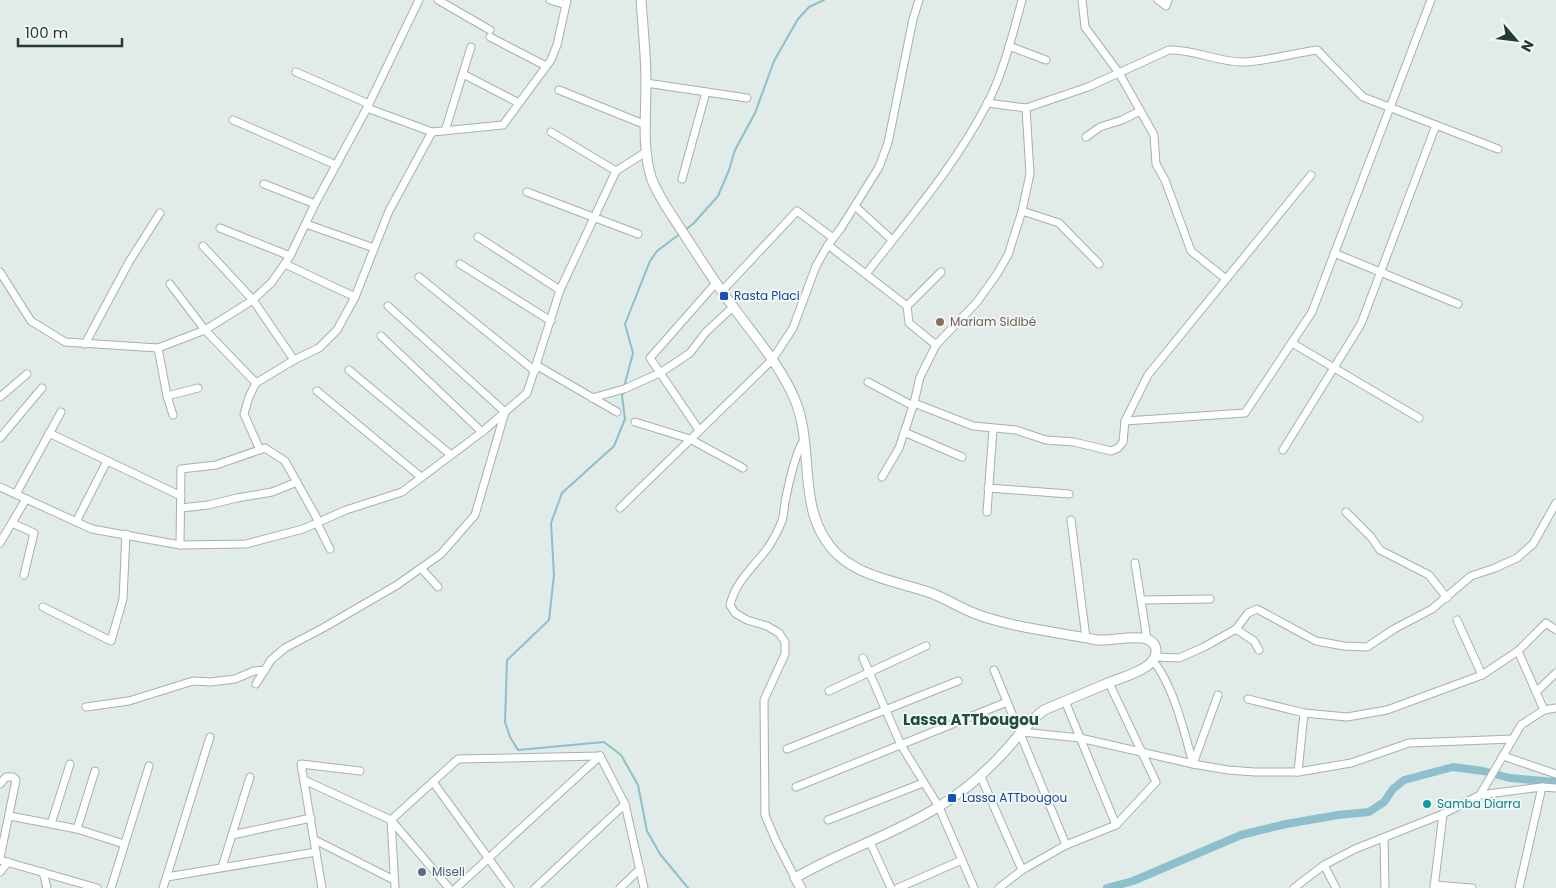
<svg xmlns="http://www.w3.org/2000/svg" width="1556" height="888" font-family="Poppins,sans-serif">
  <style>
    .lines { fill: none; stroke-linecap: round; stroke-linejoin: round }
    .stream { stroke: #8dbfcc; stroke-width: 2 }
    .canal { stroke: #8dbfcc; stroke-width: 8 }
    .minor-casing { stroke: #a4b2ae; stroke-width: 9 }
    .tertiary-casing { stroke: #a4b2ae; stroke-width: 11 }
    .minor { stroke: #fff; stroke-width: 7 }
    .tertiary { stroke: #fff; stroke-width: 9 }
    .transit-dot { fill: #1a4fb4; stroke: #f1f7f5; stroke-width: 2 }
    .education-dot { fill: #8d6e63; stroke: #f1f7f5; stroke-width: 2 }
    .culture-dot { fill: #0f9aa8; stroke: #f1f7f5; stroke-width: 2 }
    .service-dot { fill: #5c6f8a; stroke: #f1f7f5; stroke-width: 2 }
    .labels { text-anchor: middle; stroke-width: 4; stroke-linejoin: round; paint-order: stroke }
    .transit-label { font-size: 12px; fill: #164399; stroke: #f1f7f5; text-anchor: start }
    .education-label { font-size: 12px; fill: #785e54; stroke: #f1f7f5; text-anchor: start }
    .culture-label { font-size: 12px; fill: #0d838f; stroke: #f1f7f5; text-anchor: start }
    .service-label { font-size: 12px; fill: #4e5e75; stroke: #f1f7f5; text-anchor: start }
    .quarter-label { font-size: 15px; font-weight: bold; fill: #204a42; stroke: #f1f7f5 }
  </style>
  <rect width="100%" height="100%" fill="#e1ebe7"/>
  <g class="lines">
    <g class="stream">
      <path d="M685,230L693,224L718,196L729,170L735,150L755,113L774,61L798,19L809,7L824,0"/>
      <path d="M624,387L633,353L625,324L650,261L657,251L681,233"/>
      <path d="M623,391L622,396L625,419L614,446L562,493L551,523L554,575L549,620L507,660L505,722L510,737L518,750L604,742L621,755L638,785L647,831L660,854L688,888"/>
    </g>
    <path class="canal" d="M1107,888L1133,881L1241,835L1286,824L1338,815L1369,812L1384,802L1393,789L1404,780L1453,767L1483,771L1510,778L1556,782"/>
    <defs>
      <g id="minor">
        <path d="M438,0L490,30"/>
        <path d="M550,0L566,5"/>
        <path d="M1082,0L1085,27L1119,73L1154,135L1156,164L1165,180L1191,251L1226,279"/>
        <path d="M1158,0L1166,6L1168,0"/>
        <path d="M490,37L546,66"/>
        <path d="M1009,46L1046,60"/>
        <path d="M296,72L369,104"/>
        <path d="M463,74L519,103"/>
        <path d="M646,83L747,98"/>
        <path d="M559,90L646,125"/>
        <path d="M987,103L1026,108L1088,87L1169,50C1195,49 1219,63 1245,62C1266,61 1295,53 1317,50L1363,97L1498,149"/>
        <path d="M367,108L432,132L503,125L551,60L557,45L567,0"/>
        <path d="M233,120L336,165"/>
        <path d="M445,131L471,47"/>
        <path d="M551,132L616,171"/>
        <path d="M1086,137L1100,127L1122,120L1140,111"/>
        <path d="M682,179L706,92"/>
        <path d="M264,184L315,204"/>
        <path d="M527,192L638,234"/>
        <path d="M855,206L892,240"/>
        <path d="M1022,211L1059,223L1099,264"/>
        <path d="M306,224L374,248"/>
        <path d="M220,228L290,256"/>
        <path d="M478,237L560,290"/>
        <path d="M828,245L907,306L909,323L936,345"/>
        <path d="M203,246L253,300L294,360"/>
        <path d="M1334,253L1458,304"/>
        <path d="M285,264L355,297"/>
        <path d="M460,264L551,321"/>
        <path d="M0,272L31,321L65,342L158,348L205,330L253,300L272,282L290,256L315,204L367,108L419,0"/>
        <path d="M866,274C908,220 955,166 987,104C1003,74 1013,33 1022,0"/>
        <path d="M419,277L535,371"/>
        <path d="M170,284L205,330L256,383"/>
        <path d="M722,291L797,211L833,238"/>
        <path d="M907,306L941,272"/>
        <path d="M381,336L482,432"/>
        <path d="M1292,343L1419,418"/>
        <path d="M85,344L129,262L160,213"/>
        <path d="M158,348L167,396L173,415"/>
        <path d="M536,365L617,412"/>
        <path d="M349,370L451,455"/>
        <path d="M868,382L913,406"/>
        <path d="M317,391L421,477"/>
        <path d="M167,396L198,388"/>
        <path d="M0,397L27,374"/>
        <path d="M592,398L624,389L660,373L690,353L706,332L733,307"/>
        <path d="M914,403L973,426L1016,430L1046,440L1074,442L1111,451L1118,448L1123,442L1125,421L1148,375L1311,175"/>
        <path d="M1125,421L1245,413L1312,312L1431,0"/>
        <path d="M635,422L690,439L743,468"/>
        <path d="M699,430L650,358L716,283"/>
        <path d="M904,432L962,457"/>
        <path d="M49,433L181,496"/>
        <path d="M0,438L42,388"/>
        <path d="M260,450L244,414L249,397L256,383L294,360L319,348L337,330L355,297L389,211L432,132"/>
        <path d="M1283,450L1361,324L1436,125"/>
        <path d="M882,477L899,448L914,403L920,377L936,345L977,302L997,274L1008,255L1022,211L1030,174L1026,108"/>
        <path d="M0,487L92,529L180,545L246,544L303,529L346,510L402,492L482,432L527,393L560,290L616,171L646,152"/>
        <path d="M988,488L1069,494"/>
        <path d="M16,494L61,412"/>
        <path d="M181,508L208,505L237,498L272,492L297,482"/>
        <path d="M620,508L772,360L793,328L816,266L828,245L841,228L879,167L888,143L913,19L919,0"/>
        <path d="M987,512L993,429"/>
        <path d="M1346,512L1371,537L1380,550L1429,575L1447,598"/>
        <path d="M1071,520L1086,638"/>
        <path d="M76,522L107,461"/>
        <path d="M12,523L34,533L24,575"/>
        <path d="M317,523L330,549"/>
        <path d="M0,543L26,499"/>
        <path d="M180,545L181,469L216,465L265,448L285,461L319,522"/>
        <path d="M1135,563L1147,639"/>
        <path d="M421,568L438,587"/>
        <path d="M1141,600L1210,599"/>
        <path d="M43,607L111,641L123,599L126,534"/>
        <path d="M1457,620L1482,675"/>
        <path d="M1236,629L1248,613L1257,609L1316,641L1344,646L1367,647L1394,629L1432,609L1471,576L1495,568L1517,558L1533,544L1556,503"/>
        <path d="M1518,651L1544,710"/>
        <path d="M1156,657L1179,658L1204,647L1236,629L1254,641L1259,650"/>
        <path d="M863,658L901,745L939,807L974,888"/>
        <path d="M1153,661C1173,684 1185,734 1193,764L1218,695"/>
        <path d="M994,670L1066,845"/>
        <path d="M256,684L271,660L285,648L323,628L397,585L441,554L475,515L505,412L388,306"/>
        <path d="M829,691L926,646"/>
        <path d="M1536,692L1556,673"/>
        <path d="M1248,699L1304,713L1347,717L1387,710L1482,675L1518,651L1546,623L1556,630"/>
        <path d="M1065,701L1116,825"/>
        <path d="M86,707L129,701L193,681L211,682L235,679L254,671L265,670"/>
        <path d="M1022,732L1080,738L1193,764L1228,770L1255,772H1298L1351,763L1409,743L1513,739"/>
        <path d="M787,749L958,681"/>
        <path d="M600,756L625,804L644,888"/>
        <path d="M1503,756L1556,774"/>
        <path d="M1298,772L1304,713"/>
        <path d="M980,775L1022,870"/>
        <path d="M304,780L391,820L395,888"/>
        <path d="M433,782L510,888"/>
        <path d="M0,784L6,777H13L16,780L0,858"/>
        <path d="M796,787L1007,702"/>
        <path d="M1480,795L1521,725L1544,710L1556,708"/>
        <path d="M10,816L77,829L124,844"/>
        <path d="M828,820L923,783"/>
        <path d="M51,824L70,764"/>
        <path d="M77,829L95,771"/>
        <path d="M232,835L311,818"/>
        <path d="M1384,838L1385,888"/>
        <path d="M315,840L394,880"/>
        <path d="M870,842L891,888"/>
        <path d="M0,860L97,888"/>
        <path d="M1324,865L1336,888"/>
        <path d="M222,867L250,777"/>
        <path d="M0,872L8,862"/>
        <path d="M43,872L47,888"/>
        <path d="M167,877L316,852"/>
        <path d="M795,878L776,841L765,815L764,700L785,654V642L779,633L767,626L747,620L735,613L730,605C735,584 749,571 763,554C771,545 777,533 782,521C784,515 784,508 785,502C788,487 796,451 804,440"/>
        <path d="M1434,885L1472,888"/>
        <path d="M111,888L149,766"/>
        <path d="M163,888L210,737"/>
        <path d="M322,888L301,764L360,771"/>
        <path d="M449,888L391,820L458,759L600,756"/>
        <path d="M456,888L600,756"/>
        <path d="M535,888L625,804"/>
        <path d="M620,888L640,869"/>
        <path d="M898,888L962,860"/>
        <path d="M999,888L1022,870L1066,845L1116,825L1156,782L1109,683"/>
        <path d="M1294,888L1324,865L1355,849L1443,814L1480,795L1542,787L1556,788"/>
        <path d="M1434,888L1443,814"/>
        <path d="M1519,888L1542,787"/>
      </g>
      <path id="tertiary" d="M641,0C643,28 646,56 646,84C646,115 642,147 651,177C657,195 671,214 682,231C699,257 715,283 734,308C755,337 781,366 795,400C816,450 794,513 838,555C863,578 900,582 931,593C947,599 960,608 976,614C1014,628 1057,632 1097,640C1112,641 1134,635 1147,639C1161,645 1157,659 1147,666C1136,674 1121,678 1108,683C1087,692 1065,701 1044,710C1029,721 1018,737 1005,751C986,772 962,793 938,807C893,835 841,851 795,878L801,888"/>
    </defs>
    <use href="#minor" class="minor-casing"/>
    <use href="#tertiary" class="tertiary-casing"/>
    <use href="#minor" class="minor"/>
    <use href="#tertiary" class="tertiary"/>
  </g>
  <g class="transit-dot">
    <rect x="719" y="291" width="10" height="10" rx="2.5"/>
    <rect x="947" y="793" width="10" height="10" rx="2.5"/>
  </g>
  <circle class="education-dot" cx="940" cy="322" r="5"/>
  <circle class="culture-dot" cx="1427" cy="804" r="5"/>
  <circle class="service-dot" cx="422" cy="872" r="5"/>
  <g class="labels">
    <g class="transit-label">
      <text x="734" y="300">Rasta Placi</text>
      <text x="962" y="802">Lassa ATTbougou</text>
    </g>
    <g class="education-label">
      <text x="950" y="326">Mariam Sidibé</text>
    </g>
    <g class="culture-label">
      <text x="1437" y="808">Samba Diarra</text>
    </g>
    <g class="service-label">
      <text x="432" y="876">Miseli</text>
    </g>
    <g class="quarter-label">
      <text x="971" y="725">Lassa ATTbougou</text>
    </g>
  </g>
  <g transform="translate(1516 40) rotate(118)" stroke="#f1f7f5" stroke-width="4" paint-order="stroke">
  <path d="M0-4L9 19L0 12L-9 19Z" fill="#233a35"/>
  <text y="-8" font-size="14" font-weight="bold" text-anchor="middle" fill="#233a35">N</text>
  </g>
  <path d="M18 38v8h104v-8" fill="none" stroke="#233a35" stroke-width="2.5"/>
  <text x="25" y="38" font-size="15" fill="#233a35" stroke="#f1f7f5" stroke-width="4" paint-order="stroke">100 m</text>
</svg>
